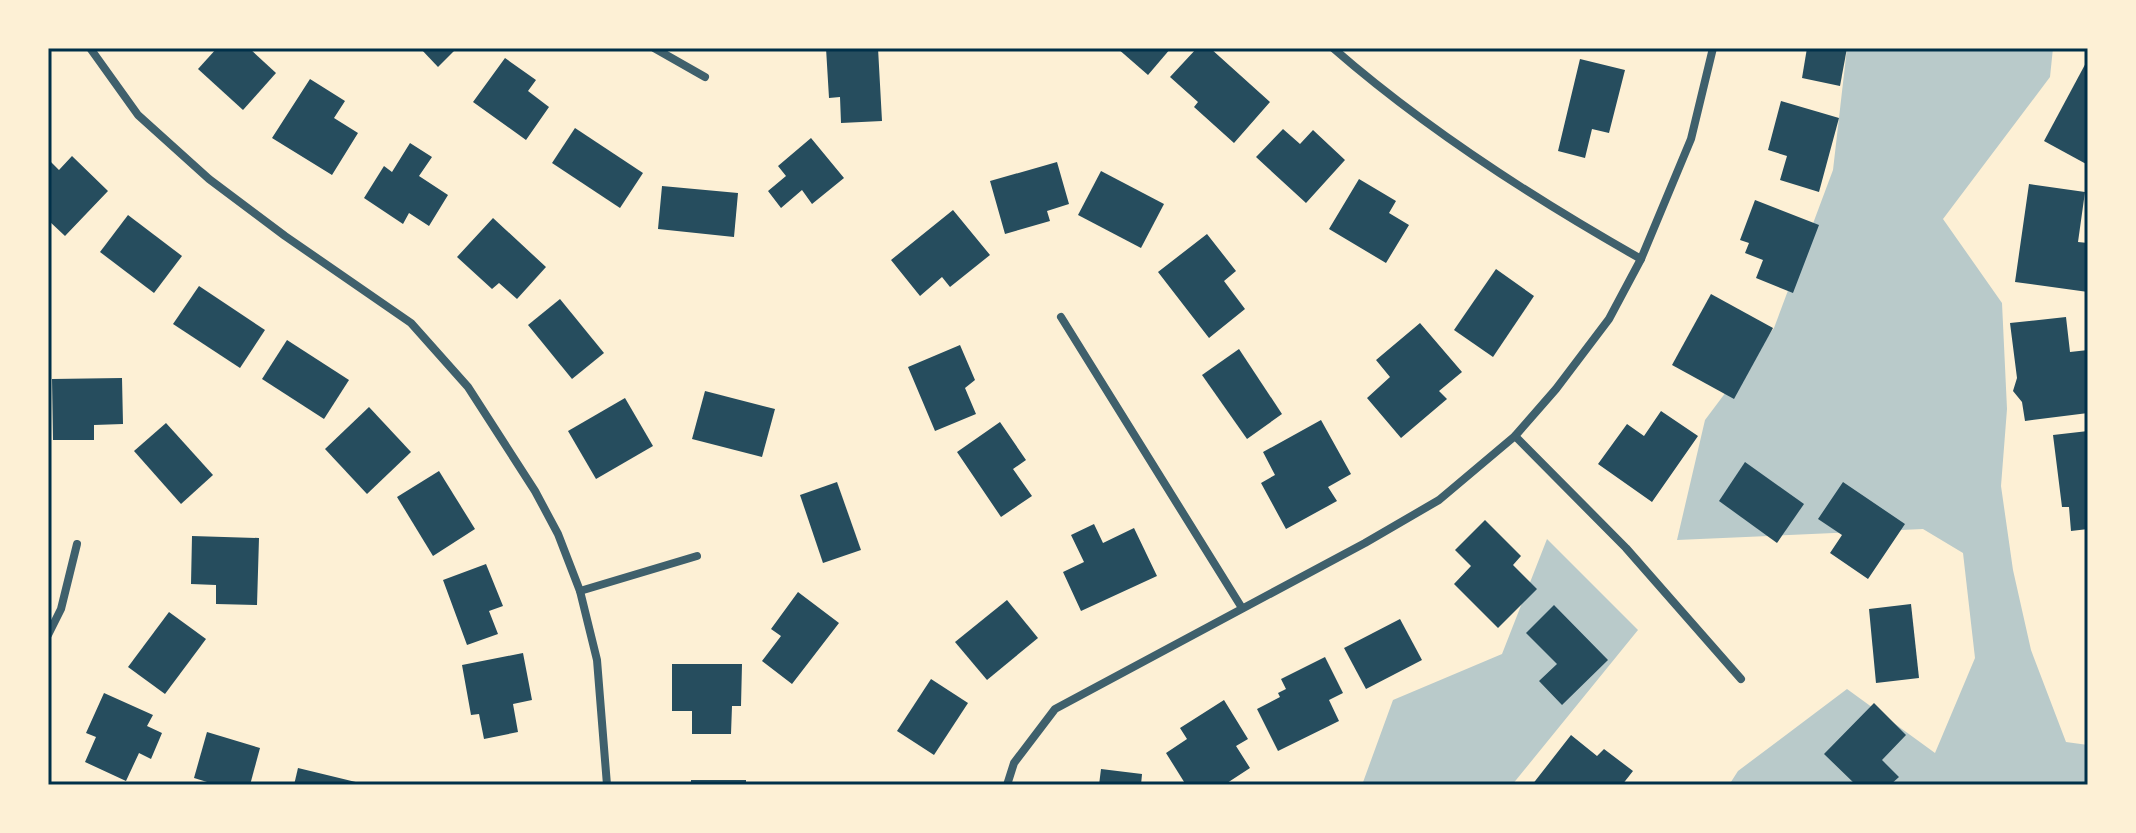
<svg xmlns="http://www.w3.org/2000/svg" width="2136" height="833" font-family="'Crimson Pro',serif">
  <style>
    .green { fill: #b9caca }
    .building { fill: #264d5e }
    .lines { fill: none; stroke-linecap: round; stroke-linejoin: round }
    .minor { stroke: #3f606c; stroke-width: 8 }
    .neatline { fill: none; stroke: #003049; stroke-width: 3 }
  </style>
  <rect width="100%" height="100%" fill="#fdf0d5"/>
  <g class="green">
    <path d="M1847,48H2053L2050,77L1943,219L2002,303L2007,409L2001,486L2013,570L2031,650L2066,742L2088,745V785H1729L1738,771L1847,689L1935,753L1975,658L1963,553L1923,529L1677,540L1705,420L1774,328L1833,170Z"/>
    <path d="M1547,539L1638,630L1512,785H1362L1393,700L1502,654Z"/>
  </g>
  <g class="building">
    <path d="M217,48H249L276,73L243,110L198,69Z"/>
    <path d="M420,48H457L438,67Z"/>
    <path d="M826,48H878L882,121L841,123L840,97L829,98Z"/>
    <path d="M1117,48H1171L1148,75Z"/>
    <path d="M1197,48H1210L1270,102L1234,143L1194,107L1198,102L1170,77Z"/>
    <path d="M1807,48H1847L1840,86L1802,78Z"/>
    <path d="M505,58L536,80L528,91L549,107L526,140L473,102Z"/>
    <path d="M1580,59L1625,70L1609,133L1592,129L1585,158L1558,151Z"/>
    <path d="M2088,59V165L2044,141Z"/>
    <path d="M310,79L345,101L334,118L358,133L332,175L272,138Z"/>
    <path d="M1781,101L1839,118L1819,192L1780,180L1787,156L1768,150Z"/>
    <path d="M575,128L643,173L620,208L552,163Z"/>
    <path d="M1283,129L1300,144L1313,130L1345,160L1306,203L1256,157Z"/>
    <path d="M811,138L844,178L812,204L802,190L781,208L768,191L786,176L778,166Z"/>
    <path d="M410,143L432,157L419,176L448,195L429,226L409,213L403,224L364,198L384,166L392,172Z"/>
    <path d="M72,156L108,191L65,236L48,220V159L59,170Z"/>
    <path d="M1057,162L1069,204L1047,211L1050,221L1005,234L990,181Z"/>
    <path d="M1101,171L1164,204L1141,248L1078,215Z"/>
    <path d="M1359,179L1396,201L1389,213L1409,225L1386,263L1329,229Z"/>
    <path d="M2029,184L2085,192L2078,242L2088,243V292L2015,282Z"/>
    <path d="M662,186L738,193L734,237L658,229Z"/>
    <path d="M1755,200L1819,225L1793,293L1756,278L1763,260L1745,253L1749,243L1740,240Z"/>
    <path d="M953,210L990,255L950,287L942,277L920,296L891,260Z"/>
    <path d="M128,215L182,256L154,293L100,252Z"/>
    <path d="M493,218L546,267L517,299L499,283L492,289L457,257Z"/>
    <path d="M1207,234L1236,271L1224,281L1245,309L1209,338L1158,272Z"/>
    <path d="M1496,269L1534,296L1493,357L1454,330Z"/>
    <path d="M199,286L265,330L240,368L173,324Z"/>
    <path d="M1711,294L1773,328L1734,399L1672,365Z"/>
    <path d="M560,299L604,353L572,379L528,325Z"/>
    <path d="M2066,317L2070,352L2088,350V413L2025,421L2022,402L2013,391L2017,378L2010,323Z"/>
    <path d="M1420,323L1462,372L1439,391L1447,399L1401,438L1367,398L1390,377L1376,360Z"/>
    <path d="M287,340L349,380L324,419L262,379Z"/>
    <path d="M960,345L975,380L965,388L976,414L935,431L908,367Z"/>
    <path d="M1239,349L1282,414L1247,439L1202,375Z"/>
    <path d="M122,378L123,424L94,425V440H53L52,379Z"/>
    <path d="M705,391L775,409L762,457L692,439Z"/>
    <path d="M625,398L653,446L596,479L568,431Z"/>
    <path d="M369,407L411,452L367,494L325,449Z"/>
    <path d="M1661,411L1698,436L1652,502L1598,464L1627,424L1644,436Z"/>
    <path d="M1321,420L1351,474L1328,487L1337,501L1286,529L1261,483L1275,475L1263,452Z"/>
    <path d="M1000,422L1026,460L1013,469L1032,496L1001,517L957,452Z"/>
    <path d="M166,423L213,475L181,504L134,451Z"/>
    <path d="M2088,431V529L2071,531L2069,507H2062L2053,435Z"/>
    <path d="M1745,462L1804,504L1777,543L1719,501Z"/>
    <path d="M439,471L475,529L433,556L397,497Z"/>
    <path d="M837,482L861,550L823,563L800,495Z"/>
    <path d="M1843,482L1905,524L1868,579L1830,553L1842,535L1818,519Z"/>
    <path d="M1485,520L1521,556L1513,565L1537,589L1498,628L1454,584L1471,566L1455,550Z"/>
    <path d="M1094,524L1103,543L1134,528L1157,576L1081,611L1063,572L1084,562L1071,535Z"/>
    <path d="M192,536L259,538L257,605L216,604V585L191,584Z"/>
    <path d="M486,564L503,606L489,611L498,634L467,645L443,580Z"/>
    <path d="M798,592L839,623L792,684L762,661L781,636L771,629Z"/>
    <path d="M1007,600L1038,638L987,680L955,642Z"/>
    <path d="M1911,604L1919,678L1876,683L1869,609Z"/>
    <path d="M1554,605L1608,660L1562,705L1539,681L1557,664L1526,633Z"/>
    <path d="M169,612L206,639L165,694L128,667Z"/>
    <path d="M1400,619L1422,660L1366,689L1344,648Z"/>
    <path d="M523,653L532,700L513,704L518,732L484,739L479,714L471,715L462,665Z"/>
    <path d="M1325,657L1343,693L1329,700L1339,721L1278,751L1257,709L1280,697L1278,693L1286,689L1281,679Z"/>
    <path d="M672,664H742L741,706H732L731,734H692V711H672Z"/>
    <path d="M931,679L968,703L934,755L897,731Z"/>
    <path d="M104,693L153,715L147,726L162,733L151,759L139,753L126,781L85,762L96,737L86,733Z"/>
    <path d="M1224,700L1248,739L1236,746L1250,768L1224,785H1212L1210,782L1205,785H1186L1166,753L1187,739L1180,728Z"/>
    <path d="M1874,703L1906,735L1882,760L1899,777L1890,785H1856L1824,754Z"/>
    <path d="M207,732L260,748L250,785H217L194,778Z"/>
    <path d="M1571,735L1597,756L1604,749L1633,771L1622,785H1532Z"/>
    <path d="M298,768L364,784V785H294Z"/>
    <path d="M1101,769L1142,774L1141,785H1099Z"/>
    <rect x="691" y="780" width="55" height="5"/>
  </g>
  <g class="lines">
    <g class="minor">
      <path d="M90,48L138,115L209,179L285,236L411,323L468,387L535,491L558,534L580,591L597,660L607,785"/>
      <path d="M654,48L705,77"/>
      <path d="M1333,48C1427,130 1533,198 1641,259"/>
      <path d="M1061,317L1242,608"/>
      <path d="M1515,436L1626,548L1741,679"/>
      <path d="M580,591L697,556"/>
      <path d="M48,635L61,609L77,544"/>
      <path d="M1007,785L1014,763L1055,709L1365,543L1439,500L1515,436L1556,389L1609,319L1641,259L1691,139L1713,48"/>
    </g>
  </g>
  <rect width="2136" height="833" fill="none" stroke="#fdf0d5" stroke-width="100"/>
  <rect x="50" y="50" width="2036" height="733" class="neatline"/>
</svg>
